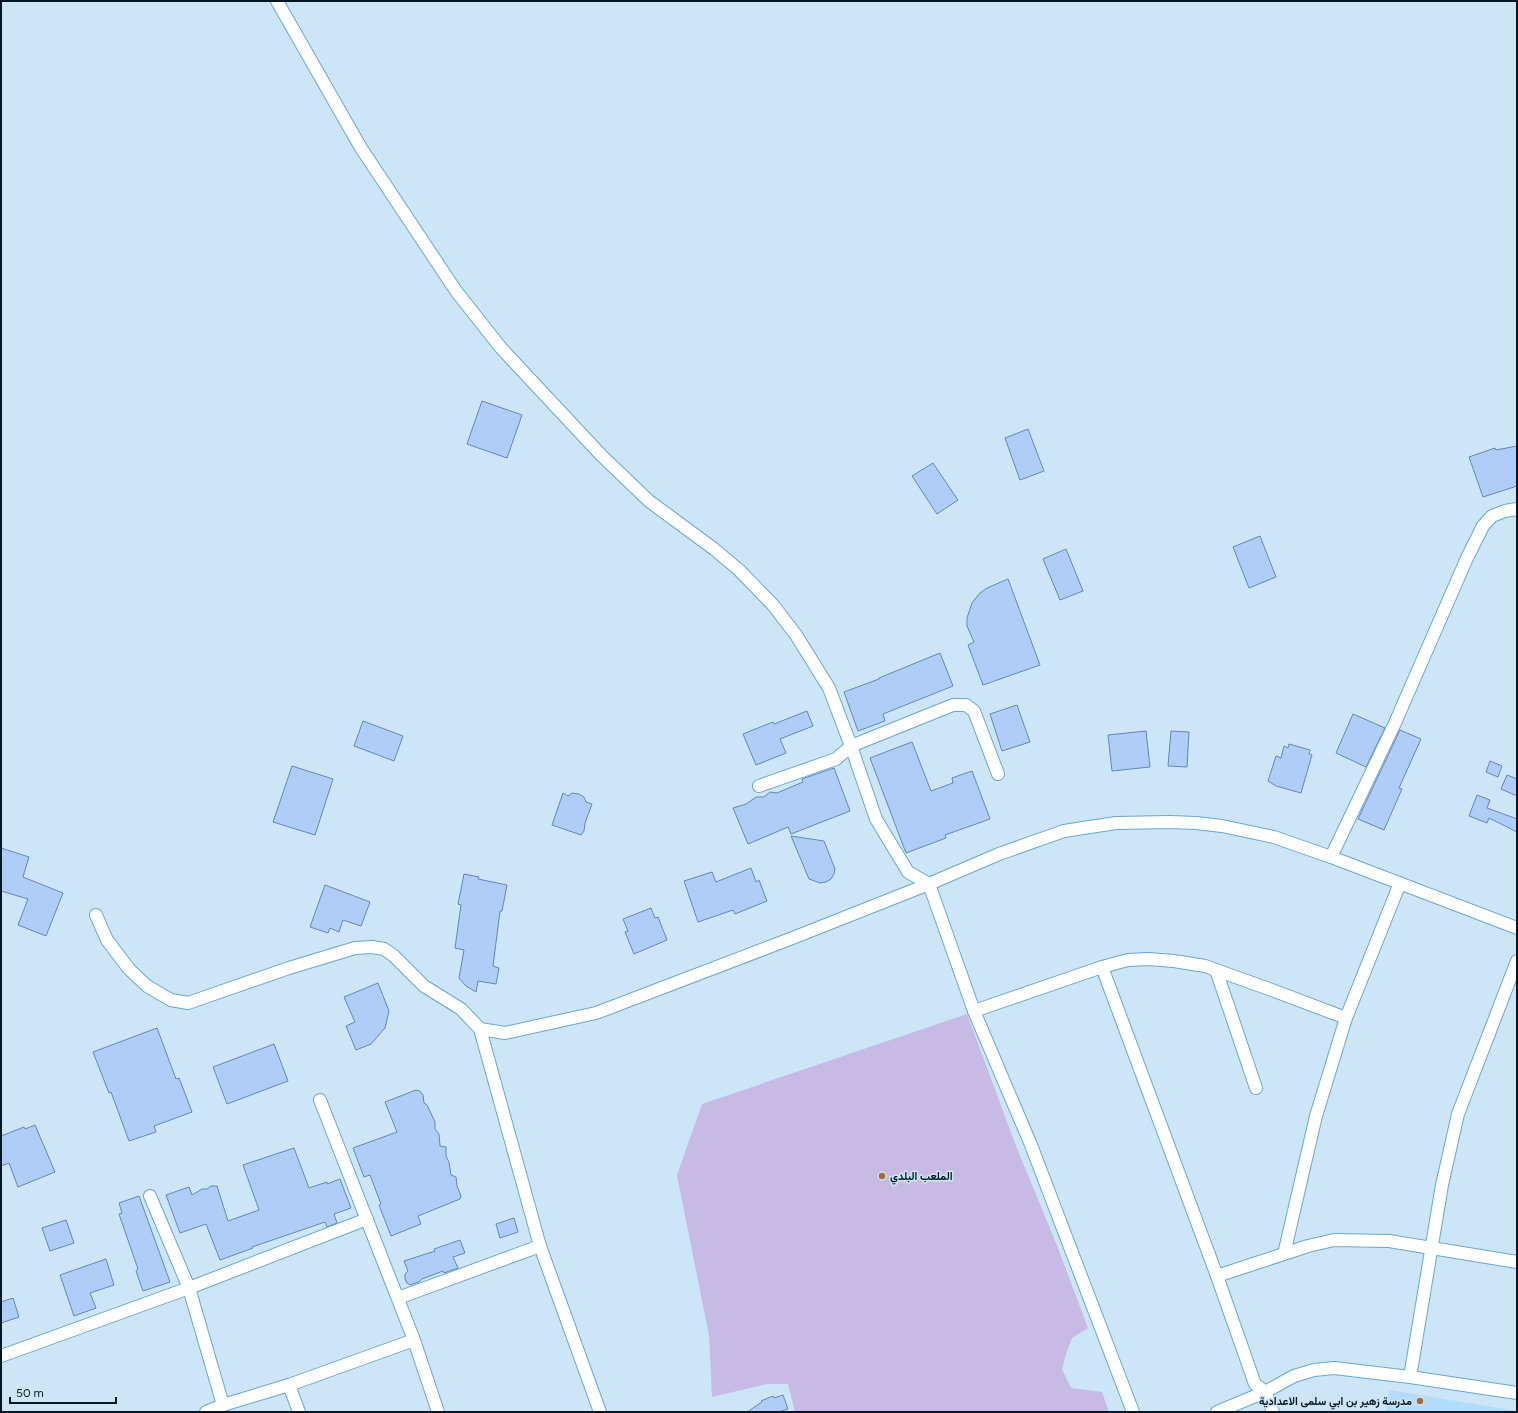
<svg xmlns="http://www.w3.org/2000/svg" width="1518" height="1413" font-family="Figtree,Vazirmatn,sans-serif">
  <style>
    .built { fill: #b2dcf9 }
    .green { fill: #c7bbe6 }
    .building { fill: #b0cdf8; stroke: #6386ba }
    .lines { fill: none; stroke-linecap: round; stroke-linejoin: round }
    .street-casing { stroke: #68a7d0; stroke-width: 14 }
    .street { stroke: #fff; stroke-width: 12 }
    .poi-dot { fill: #ab6a34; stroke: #cde6f7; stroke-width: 1.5 }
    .labels { text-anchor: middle; stroke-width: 3; stroke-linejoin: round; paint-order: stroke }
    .poi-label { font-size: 11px; font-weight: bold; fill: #001625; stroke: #cde6f7; text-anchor: start }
  </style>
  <rect width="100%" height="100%" fill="#cde6f7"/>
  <path class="built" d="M1389,1390L1517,1411V1412H1386Z"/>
  <path class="green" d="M967,1014L1016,1146L1058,1248L1088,1328L1072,1338L1066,1354L1062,1369L1071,1388L1102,1392L1109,1412H795L788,1384H767L712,1397L709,1335L677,1175L702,1104Z"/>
  <g class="building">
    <path d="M482,401L522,415L507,458L467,444Z"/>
    <path d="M1028,429L1044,471L1020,480L1005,438Z"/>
    <path d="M1517,446V486L1483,497L1469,457L1495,448L1496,450Z"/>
    <path d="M933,463L958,500L937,514L912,476Z"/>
    <path d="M1260,536L1276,577L1249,588L1233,547Z"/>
    <path d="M1066,549L1083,591L1060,600L1043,559Z"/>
    <path d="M1008,579L1040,665L983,685L968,645L974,642L967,626V618L972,603L980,593L987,588Z"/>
    <path d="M940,653L953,686L883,714L885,721L858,731L844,692L879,679V678Z"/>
    <path d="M1017,705L1030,742L1002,751L990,714Z"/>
    <path d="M807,711L813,726L780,739L786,753L756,765L743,734L773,722L774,724Z"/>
    <path d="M1353,714L1385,728L1366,767L1336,753Z"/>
    <path d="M363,721L403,736L394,761L354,746Z"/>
    <path d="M1400,730L1421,739L1399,788L1402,789L1384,830L1358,819Z"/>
    <path d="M1146,731L1150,767L1112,771L1108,735Z"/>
    <path d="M1171,731L1189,732L1187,767L1168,766Z"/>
    <path d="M912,742L931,791L953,783L952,778L972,771L990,819L945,835L946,838L906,853L870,758Z"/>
    <path d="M1289,744L1310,750L1309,754L1312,755L1301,793L1276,786L1268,781L1276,756L1281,758L1284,746L1288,748Z"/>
    <path d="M1490,761L1502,766L1498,777L1486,772Z"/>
    <path d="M292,766L333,779L315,835L273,822Z"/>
    <path d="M834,768L850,811L791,834L788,827L748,844L733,808L746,804L756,797H764L770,792L777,793L803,782L802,779Z"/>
    <path d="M1507,775L1517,779V796L1501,789Z"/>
    <path d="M563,793L568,796L572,793L579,794L584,797L586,802L592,804L585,823L584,831L581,835L552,825Z"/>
    <path d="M1477,795L1490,800L1487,808L1517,819V832L1489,818L1487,823L1469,816Z"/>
    <path d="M791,836L824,841L835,869L834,874L831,879L826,882L820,883L809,879Z"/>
    <path d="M1,848L29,857L23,877L63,893L46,936L18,925L28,899L1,891Z"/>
    <path d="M751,868L756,882L759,880L767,901L735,914L733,910L698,922L684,881L712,872L716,882Z"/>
    <path d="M464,874L479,877L478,879L507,885L502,911H500L493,966L499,968L496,984L478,981L476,992L466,986L459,978L464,950L455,948L461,905L458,904Z"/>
    <path d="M325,885L370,902L361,926L343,920L339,932L330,928L328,933L310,927Z"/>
    <path d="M651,908L655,918L658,917L667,940L634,954L625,932L628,931L623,919Z"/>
    <path d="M378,983L389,1011L385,1028L371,1044L356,1050L346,1026L355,1022L344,997Z"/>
    <path d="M157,1028L176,1079L179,1078L192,1112L154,1126L156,1132L129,1141L111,1092L109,1093L93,1052Z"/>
    <path d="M274,1044L288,1081L227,1104L213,1067Z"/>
    <path d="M416,1090L420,1091L423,1095L424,1103L427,1105L435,1122V1129L439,1134L440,1146L446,1147V1156L449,1162L451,1175L456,1177L457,1186L461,1196L460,1199L418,1216L421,1224L391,1236L379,1205L381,1204L370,1175L364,1177L353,1148L397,1132L385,1102Z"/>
    <path d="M35,1125L55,1172L18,1187L9,1163L1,1166V1136L24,1127L25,1129Z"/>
    <path d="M294,1148L309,1188L327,1182V1184L340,1179L351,1208L334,1214L337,1223L327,1227L325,1222L252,1247L253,1248L220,1260L206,1224L180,1233L166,1195L189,1187L192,1195L202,1189H207L211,1186H217L228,1221L259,1210L243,1165Z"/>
    <path d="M139,1196L170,1282L143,1291L136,1271L138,1269L119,1214L122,1213L119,1203Z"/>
    <path d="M514,1218L518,1232L500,1238L496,1224Z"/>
    <path d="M66,1220L74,1243L50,1251L42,1228Z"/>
    <path d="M460,1240L465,1253L453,1257L458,1268L444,1273L443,1271L422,1279L419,1282L410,1285L407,1283L405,1279V1274L408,1271L404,1261L435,1251L434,1249Z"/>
    <path d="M106,1259L114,1285L90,1293L96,1308L74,1316L60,1275Z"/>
    <path d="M13,1298L19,1317L1,1323V1302Z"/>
    <path d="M783,1395L788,1409L778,1412H747L762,1402L761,1401L773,1396L774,1398Z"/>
  </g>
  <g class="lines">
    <defs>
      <g id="street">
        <path d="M277,1L361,148L456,291L501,348L601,455L649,501L714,549L739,570L773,605L796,635L829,688L851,746L876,819L908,872L929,884L974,1011L1031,1145L1133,1412"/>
        <path d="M759,786L836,759L851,746L953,705H966L974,711L998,774"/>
        <path d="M1331,857L1395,723L1467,558L1483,526L1492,516L1505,511L1517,509"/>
        <path d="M96,915L107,940L129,969L147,986L171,1000L188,1003L289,968L355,948L372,947L384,949L394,956L424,986L461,1009L480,1029L540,1246L600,1412"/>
        <path d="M1102,967L1217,1276L1255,1384L1265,1392L1273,1412"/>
        <path d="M1216,970L1256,1088"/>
        <path d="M974,1011L1102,967L1128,960L1148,959L1174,961L1205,966L1269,989L1346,1018"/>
        <path d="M480,1029L505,1033L596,1013L790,939L929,884L999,854L1064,831L1116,823L1170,822L1196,823L1222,826L1274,837L1331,857L1517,928"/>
        <path d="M320,1100L414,1340L438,1412"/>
        <path d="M150,1196L189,1288L223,1405"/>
        <path d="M1284,1254L1316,1116L1346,1018L1400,883"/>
        <path d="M1217,1276L1308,1246L1334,1240L1389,1241L1517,1262"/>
        <path d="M398,1298L540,1246"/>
        <path d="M1,1356L189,1288L367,1219"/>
        <path d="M1410,1377L1442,1185L1458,1114L1517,961"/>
        <path d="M289,1385L299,1412"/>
        <path d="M206,1412L223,1405L289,1385L414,1340"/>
        <path d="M1217,1412L1265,1392L1294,1376L1314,1370L1334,1368L1410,1377L1517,1393"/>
      </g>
    </defs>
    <use href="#street" class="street-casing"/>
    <use href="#street" class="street"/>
  </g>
  <g class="poi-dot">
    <circle cx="882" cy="1176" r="4"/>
    <circle cx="1420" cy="1401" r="4"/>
  </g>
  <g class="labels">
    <g class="poi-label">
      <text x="890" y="1180">الملعب البلدي</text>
      <text x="1412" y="1405" text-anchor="end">مدرسة زهير بن ابي سلمى الاعدادية</text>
    </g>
  </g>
  <rect width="1518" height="1413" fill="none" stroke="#001625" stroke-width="4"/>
  <path d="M10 1397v6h106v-6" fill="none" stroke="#001625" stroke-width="2"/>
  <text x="16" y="1397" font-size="12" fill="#001625" stroke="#cde6f7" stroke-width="3" paint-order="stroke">50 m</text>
</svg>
